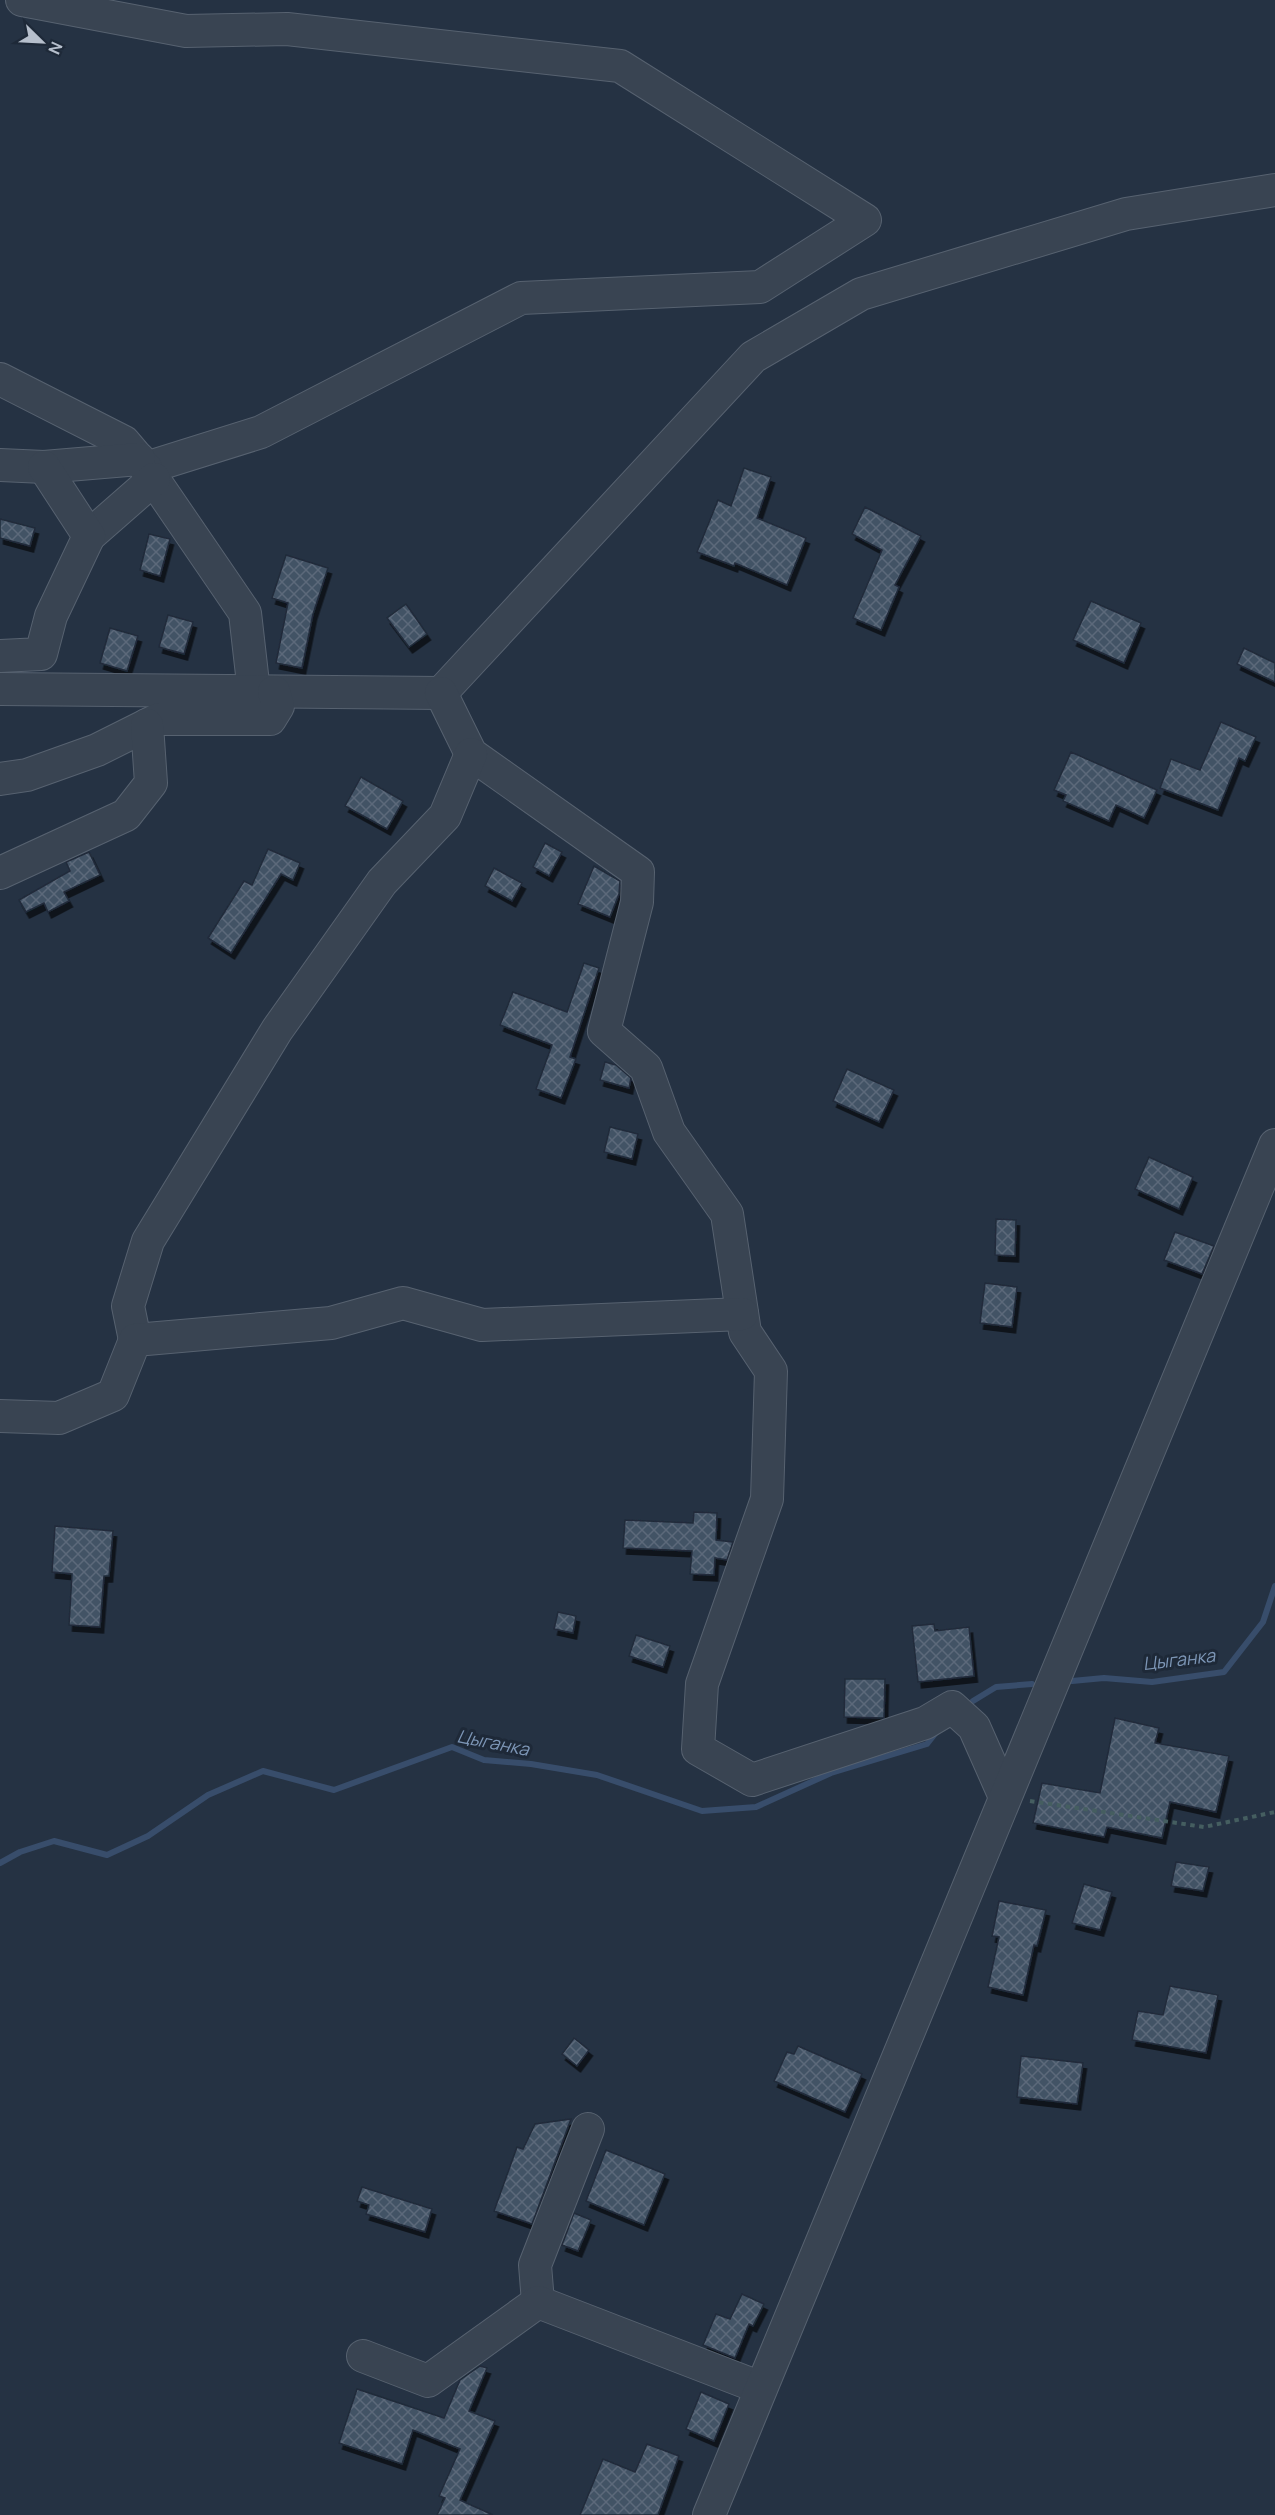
<svg xmlns="http://www.w3.org/2000/svg" width="1275" height="2515" font-family="Manrope,sans-serif">
  <style>
    .lines { fill: none; stroke-linecap: round; stroke-linejoin: round }
    .stream { stroke: #384d6b; stroke-width: 6 }
    .building { fill: url(#building-cross-hatch); stroke: #202b3a; stroke-width: 1.5; filter: url(#shadow) }
    .minor-casing { stroke: #576270; stroke-width: 34 }
    .path { stroke: #455e60; stroke-width: 4; stroke-dasharray: 4.5 4.5; stroke-linecap: butt }
    .minor { stroke: #394452; stroke-width: 32 }
    .labels { text-anchor: middle; stroke-width: 6; stroke-linejoin: round; paint-order: stroke }
    .water-label { font-size: 18px; font-style: italic; fill: #7c95b5; stroke: #1e2938 }
  </style>
  <defs>
    <pattern id="building-cross-hatch" width="8" height="8" patternUnits="userSpaceOnUse" patternTransform="scale(1.5)"><rect width="8" height="8" fill="#435265"/><path d="M0 0l8 8M0 8l8-8" fill="none" stroke="#5c697a"/></pattern>
    <filter id="shadow"><feDropShadow dx="3.5" dy="6" stdDeviation="0" flood-color="#0009"/></filter>
  </defs>
  <rect width="100%" height="100%" fill="#253243"/>
  <g class="lines">
    <g class="stream">
      <path d="M1072,1681L1104,1678L1152,1682L1224,1672L1263,1622L1275,1586"/>
      <path d="M973,1701L996,1687L1032,1684"/>
      <path d="M0,1863L20,1852L54,1841L107,1855L148,1836L208,1795L263,1771L334,1790L452,1747L484,1760L531,1764L597,1775L702,1811L756,1807L831,1773L927,1744L938,1730"/>
    </g>
  </g>
  <g class="building">
    <path d="M744,468L771,477L757,518L806,538L787,585L735,563L734,566L697,552L718,500L731,506Z"/>
    <path d="M865,507L921,536L895,585L899,587L881,630L853,618L882,550L852,534Z"/>
    <path d="M0,519L35,528L30,546L0,538Z"/>
    <path d="M149,534L170,539L160,576L140,570Z"/>
    <path d="M286,555L328,568L313,614L302,668L276,663L288,603L272,598Z"/>
    <path d="M1091,601L1141,623L1124,663L1073,640Z"/>
    <path d="M406,604L427,634L409,647L387,618Z"/>
    <path d="M168,615L193,622L184,654L159,647Z"/>
    <path d="M110,628L138,636L127,671L100,663Z"/>
    <path d="M1244,648L1275,663V682L1237,664Z"/>
    <path d="M1221,722L1256,737L1245,761L1239,758L1218,810L1160,788L1171,759L1200,770Z"/>
    <path d="M1071,752L1157,790L1144,818L1116,805L1109,821L1063,801L1066,795L1054,790Z"/>
    <path d="M361,777L403,801L387,829L345,806Z"/>
    <path d="M545,843L562,852L549,876L533,867Z"/>
    <path d="M268,849L300,863L293,880L281,874L231,953L208,938L244,881L252,885Z"/>
    <path d="M89,852L100,875L64,892L69,901L48,912L44,903L26,912L19,900L70,871L66,862Z"/>
    <path d="M594,866L620,881L619,894L610,917L578,904Z"/>
    <path d="M494,868L522,883L512,901L485,886Z"/>
    <path d="M584,963L599,968L570,1057L576,1059L561,1098L536,1089L552,1045L500,1025L513,992L567,1012Z"/>
    <path d="M605,1062L616,1065L631,1078L629,1088L600,1080Z"/>
    <path d="M847,1069L894,1090L879,1122L833,1101Z"/>
    <path d="M610,1127L638,1134L632,1159L604,1152Z"/>
    <path d="M1149,1157L1193,1177L1179,1209L1135,1189Z"/>
    <path d="M996,1219L1016,1220L1015,1256L995,1255Z"/>
    <path d="M1175,1232L1214,1246L1202,1274L1164,1260Z"/>
    <path d="M985,1283L1017,1287L1012,1327L980,1323Z"/>
    <path d="M694,1512L717,1513L716,1540L733,1542L727,1560L715,1558L714,1575L690,1574L692,1551L623,1548L625,1520L693,1523Z"/>
    <path d="M55,1526L113,1531L109,1576H104L100,1627L69,1625L72,1574L52,1572Z"/>
    <path d="M558,1612L576,1616L573,1633L554,1629Z"/>
    <path d="M934,1624L935,1631L969,1627L974,1676L918,1682L912,1626Z"/>
    <path d="M636,1635L670,1646L663,1667L629,1656Z"/>
    <path d="M845,1679H885L884,1718L844,1717Z"/>
    <path d="M1115,1718L1159,1728L1155,1743L1229,1756L1216,1812L1170,1802L1162,1838L1107,1827L1104,1837L1033,1823L1042,1783L1100,1793Z"/>
    <path d="M1176,1862L1209,1867L1203,1891L1171,1886Z"/>
    <path d="M1084,1884L1112,1892L1100,1930L1072,1923Z"/>
    <path d="M999,1901L1046,1910L1037,1946L1034,1945L1023,1995L988,1987L999,1937L992,1936Z"/>
    <path d="M1170,1986L1218,1995L1206,2053L1132,2040L1138,2011L1163,2015Z"/>
    <path d="M574,2038L589,2050L577,2066L562,2054Z"/>
    <path d="M798,2046L862,2074L845,2112L774,2081L787,2052L794,2054Z"/>
    <path d="M1021,2056L1083,2063L1077,2104L1017,2097Z"/>
    <path d="M571,2119L532,2224L494,2211L517,2147L523,2149L535,2124Z"/>
    <path d="M606,2150L665,2174L644,2225L586,2201Z"/>
    <path d="M362,2187L432,2209L425,2232L366,2214L369,2205L357,2201Z"/>
    <path d="M574,2213L591,2220L578,2251L562,2245Z"/>
    <path d="M742,2294L764,2304L753,2326L749,2324L735,2358L703,2345L716,2314L730,2319Z"/>
    <path d="M480,2366L487,2368L469,2411L495,2421L460,2500L493,2515H437L445,2498L439,2496L460,2449L413,2430L402,2464L339,2443L357,2389L444,2418L460,2380Z"/>
    <path d="M701,2392L729,2404L714,2441L686,2429Z"/>
    <path d="M647,2444L679,2456L658,2515H580L603,2459L635,2472Z"/>
  </g>
  <g class="lines">
    <defs>
      <g id="minor">
        <path d="M22,0L186,31L287,29L620,66L865,220L760,287L521,298L261,432L146,468L245,613L254,692"/>
        <path d="M0,379L124,442L146,468"/>
        <path d="M0,465L44,467L139,459"/>
        <path d="M89,536L154,479"/>
        <path d="M0,656L41,654L51,616L89,536L44,467"/>
        <path d="M0,689L441,693L753,357L861,294L1126,214L1275,190"/>
        <path d="M441,693L471,754L638,872L637,902L604,1031L646,1068L669,1132L727,1214L745,1332L771,1371L767,1499L702,1684L698,1749L752,1780L925,1723L952,1707L974,1727L1005,1797"/>
        <path d="M0,779L27,775L97,750L159,719H270L278,706L274,692"/>
        <path d="M0,873L126,815L151,783L147,725"/>
        <path d="M135,1340L128,1306L148,1241L277,1030L382,882L445,816L471,754"/>
        <path d="M0,1416L59,1418L113,1395L135,1340L331,1323L403,1303L482,1325L742,1314"/>
        <path d="M538,2302L535,2265L588,2129"/>
        <path d="M363,2356L428,2381L538,2302L761,2388"/>
        <path d="M709,2515L1275,1145"/>
      </g>
    </defs>
    <use href="#minor" class="minor-casing"/>
    <path class="path" d="M1030,1801L1204,1827L1275,1812"/>
    <use href="#minor" class="minor"/>
  </g>
  <g class="labels">
    <g class="water-label">
      <text transform="translate(1179 1660) rotate(-7)" y="6">Цыганка</text>
      <text transform="translate(493 1743) rotate(11)" y="6">Цыганка</text>
    </g>
  </g>
  <g transform="translate(42 42) rotate(114)" stroke="#1e2938" stroke-width="4.5" paint-order="stroke">
  <path d="M0-4.5L10 22L0 15L-10 22Z" fill="#b6bfcc"/>
  <text y="-9" font-size="16" font-weight="bold" text-anchor="middle" fill="#b6bfcc">N</text>
  </g>
</svg>
